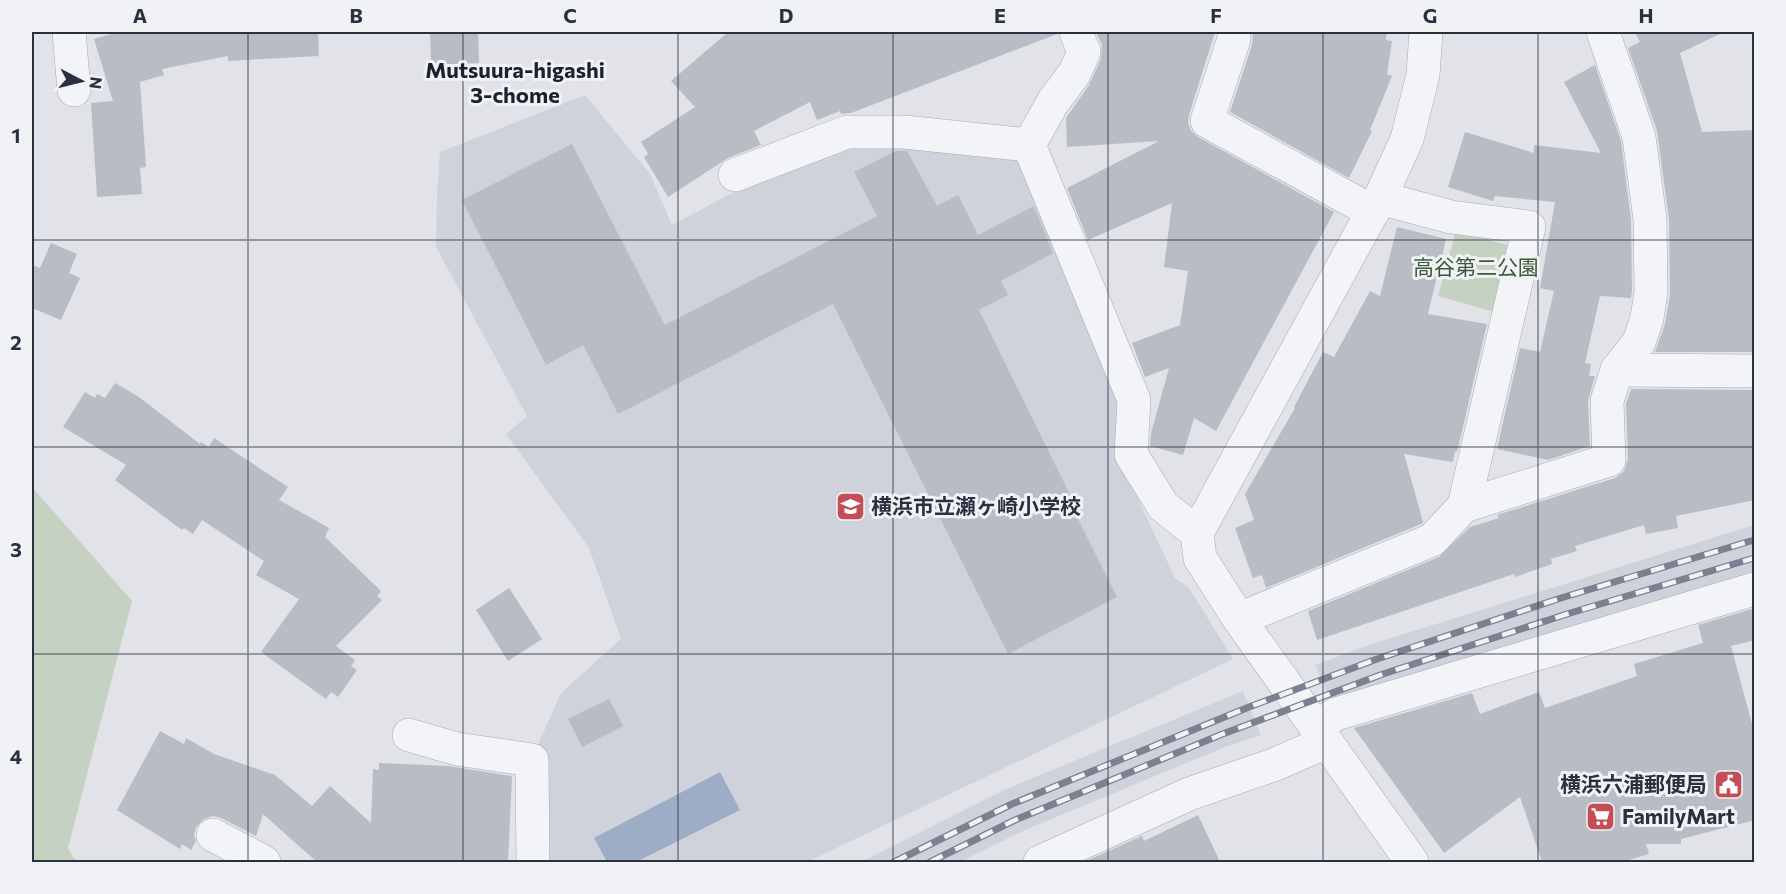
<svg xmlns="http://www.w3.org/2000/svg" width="1786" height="894" font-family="Commissioner,'Noto Sans JP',sans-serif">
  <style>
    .built { fill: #cfd2da }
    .green { fill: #c5d2c2 }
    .water { fill: #9eadc6 }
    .building { fill: #b8bcc5 }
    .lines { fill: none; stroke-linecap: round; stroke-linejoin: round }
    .minor-casing { stroke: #a6aab2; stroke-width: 34 }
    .minor { stroke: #f3f4f7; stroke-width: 33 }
    .rail-casing { stroke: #7b8191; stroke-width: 7 }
    .rail { stroke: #f0f2f6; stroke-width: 4.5; stroke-dasharray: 14; stroke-linecap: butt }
    .grid { fill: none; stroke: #2a303f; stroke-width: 1.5; stroke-opacity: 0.55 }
    .labels { text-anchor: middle; stroke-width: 6; stroke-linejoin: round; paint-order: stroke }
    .park-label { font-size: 21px; fill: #3b5938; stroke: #f0f2f6 }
    .poi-label { font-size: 21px; font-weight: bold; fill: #2a303f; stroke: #f0f2f6; text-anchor: start }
    .neighbourhood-label { font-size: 22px; font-weight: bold; fill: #1c2130; stroke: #f0f2f6 }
    .neatline { fill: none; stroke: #2a303f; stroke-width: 2 }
    .grid-label { font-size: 20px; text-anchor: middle; font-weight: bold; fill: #2a303f }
  </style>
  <rect width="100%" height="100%" fill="#e1e3e8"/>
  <g class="built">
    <path d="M585,95L650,174L672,225L785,165L842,145L1014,154L1125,408L1122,465L1175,578L1189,588L1233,659L807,862H542L537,747L561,693L621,639L589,548L506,434L527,416L436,247L437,195L440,152Z"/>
    <path d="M1754,525V573L1333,706L1315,665L1372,644Z"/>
    <path d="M1243,691L1261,735L1225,747L1025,830L960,862H861L1004,790Z"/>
  </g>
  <g class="green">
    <path d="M1456,231L1511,246L1494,312L1438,296Z"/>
    <path d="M32,487L132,601L68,848L76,862H32Z"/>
  </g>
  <path class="water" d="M720,772L740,810L636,862H607L594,838Z"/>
  <g class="building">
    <path d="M118,32H318L319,56L228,61V56L162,69L164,75L140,82L146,167L140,168L142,194L97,197L91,103L113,101L94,39Z"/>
    <path d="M430,32H478L479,63L436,65V63H431Z"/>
    <path d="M728,32H1056L1057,34L851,113L841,114L840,111L817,120L810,102L754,131L761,145L728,158L668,197L644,157L648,154L641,142L695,107L671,81Z"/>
    <path d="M1096,32H1215L1189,115L1188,123L1191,131L1198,137L1334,212L1216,431L1194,418L1183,455L1150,446L1151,433L1169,368L1145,377L1132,343L1180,325L1188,271L1164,267L1172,203L1088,240L1067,188L1159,141L1067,147L1066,118L1089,85L1101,59L1102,45Z"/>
    <path d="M1253,32H1387L1386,40L1392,41L1387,74L1392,76L1370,130L1372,131L1349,178L1230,112L1252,45Z"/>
    <path d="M1635,32H1724L1680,53L1702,132L1755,130V352H1655L1665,324L1670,295L1669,219L1657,131L1628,48L1640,42Z"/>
    <path d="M1595,65L1621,141L1631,220L1632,291L1631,298L1600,296L1585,363L1591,364L1589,376H1595L1588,401L1590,446L1548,460L1497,449L1520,348L1540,352L1554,291L1540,288L1555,202L1495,196L1493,201L1448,187L1465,132L1534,153V145L1601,153L1564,82Z"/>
    <path d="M572,144L665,325L877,216L854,172L896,151H907L937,206L958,195L978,235L1034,206L1053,253L1001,281L1008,295L979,310L1077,509L1076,515L1117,597L1008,654L833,304L618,414L583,345L546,365L462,200Z"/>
    <path d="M1397,227L1446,239L1428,314L1487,324L1457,452L1455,451L1453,462L1404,454L1423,522L1421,524L1266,588L1262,575L1253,578L1235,528L1254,520L1245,494L1295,408L1294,407L1323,352L1334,357L1370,291L1380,296Z"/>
    <path d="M51,243L77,254L69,273L80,278L61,320L32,308V265L40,268Z"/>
    <path d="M115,383L139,397L200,444L201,442L209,447L214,438L288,487L279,500L329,528L325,537L381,591L377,596L382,600L336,646L355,660L351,666L357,670L338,697L331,692L326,699L261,652L299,599L256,575L264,561L202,520L193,534L184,528L182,530L115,480L126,465L63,427L85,392L95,398L97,394L105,398Z"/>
    <path d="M1631,389L1755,390V500L1676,516L1678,528L1646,534L1644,525L1575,546L1577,551L1551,559L1552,564L1515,577L1514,574L1317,640L1308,611L1439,557L1470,527L1499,518L1497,515L1615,478L1624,471L1628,459L1626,404Z"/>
    <path d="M509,588L542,639L508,661L476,610Z"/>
    <path d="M1755,608V640L1731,646L1755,735V820L1681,839V844H1646L1649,854L1622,862H1542L1520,797L1444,853L1354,728L1472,693L1480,714L1539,692L1545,708L1637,676L1634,664L1703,643L1698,625Z"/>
    <path d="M609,699L623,726L582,747L568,719Z"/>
    <path d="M160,731L184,744L186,738L214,754L275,775L312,806L330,786L371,823L373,769L379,770V763L448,766L512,776L508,862H317L263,814L256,836L221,818L213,816L204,819L196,827L194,835L196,841L191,850L182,844L180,849L117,810Z"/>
    <path d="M1198,815L1220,862H1084L1142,836L1144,841Z"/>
  </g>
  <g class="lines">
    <defs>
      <g id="minor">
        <path d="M69,32L74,90"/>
        <path d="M1076,32L1084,52L1074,74L1053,102L1029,145L1134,400L1131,454L1163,506L1197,533"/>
        <path d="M1234,32V39L1207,121L1373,212"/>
        <path d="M735,175L847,132H904L1029,145"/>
        <path d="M1380,198L1451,217L1529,227L1464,506"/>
        <path d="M1617,370L1754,371"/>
        <path d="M1239,619L1432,540L1464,506L1609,460L1607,401L1617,370L1639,342L1647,318L1651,292L1650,219L1639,137L1603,32"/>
        <path d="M1316,727L1336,714L1754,589"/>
        <path d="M409,735L457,749L532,760L533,862"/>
        <path d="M213,835L264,862"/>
        <path d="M1040,862L1189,794L1276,764L1326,742"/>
        <path d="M1412,862L1239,619L1200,558L1197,533L1380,198L1407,139L1423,75L1426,32"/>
      </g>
    </defs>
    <use href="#minor" class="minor-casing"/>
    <use href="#minor" class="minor"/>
    <defs>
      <g id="rail">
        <path d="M894,862L1012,804L1249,707L1377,659L1561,598L1754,540"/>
        <path d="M930,862L1015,820L1220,735L1383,674L1567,614L1754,558"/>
      </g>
    </defs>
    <use href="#rail" class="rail-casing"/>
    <use href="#rail" class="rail"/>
  </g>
  <path class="grid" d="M248,32V862M463,32V862M678,32V862M893,32V862M1108,32V862M1323,32V862M1538,32V862M32,240H1754M32,447H1754M32,654H1754"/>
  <defs>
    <symbol id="school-square" viewBox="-11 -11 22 22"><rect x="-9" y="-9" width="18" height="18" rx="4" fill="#c44e55" stroke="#f0f2f6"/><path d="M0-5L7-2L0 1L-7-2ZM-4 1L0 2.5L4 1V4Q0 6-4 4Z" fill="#fff"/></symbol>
    <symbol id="civic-square" viewBox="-11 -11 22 22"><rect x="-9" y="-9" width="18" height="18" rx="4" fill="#c44e55" stroke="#f0f2f6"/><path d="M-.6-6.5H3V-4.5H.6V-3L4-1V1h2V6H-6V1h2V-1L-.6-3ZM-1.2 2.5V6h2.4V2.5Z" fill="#fff"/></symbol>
    <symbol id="supermarket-square" viewBox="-11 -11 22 22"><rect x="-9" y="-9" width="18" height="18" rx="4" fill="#c44e55" stroke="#f0f2f6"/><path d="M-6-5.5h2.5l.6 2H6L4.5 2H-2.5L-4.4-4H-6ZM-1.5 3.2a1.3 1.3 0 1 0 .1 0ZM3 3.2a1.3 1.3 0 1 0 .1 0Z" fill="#fff"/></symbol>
  </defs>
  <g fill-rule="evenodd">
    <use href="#school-square" x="834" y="490" width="33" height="33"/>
    <use href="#civic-square" x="1712" y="768" width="33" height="33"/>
    <use href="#supermarket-square" x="1584" y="800" width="33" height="33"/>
  </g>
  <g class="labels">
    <g class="park-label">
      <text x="1476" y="275">高谷第二公園</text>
    </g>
    <g class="poi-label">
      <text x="871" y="514">横浜市立瀬ヶ崎小学校</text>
      <text x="1707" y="792" text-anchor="end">横浜六浦郵便局</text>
      <text x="1622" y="824">FamilyMart</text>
    </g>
    <g class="neighbourhood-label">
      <text x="515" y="78">Mutsuura-higashi<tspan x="515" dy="25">3-chome</tspan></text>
    </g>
  </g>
  <rect width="1786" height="894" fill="none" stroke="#f0f2f6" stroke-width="66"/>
  <g transform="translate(81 81) rotate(97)" stroke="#f0f2f6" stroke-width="4.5" paint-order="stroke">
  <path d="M0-4.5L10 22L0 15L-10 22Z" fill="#2a303f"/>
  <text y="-9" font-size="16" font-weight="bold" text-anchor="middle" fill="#2a303f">N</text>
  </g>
  <rect x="33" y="33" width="1720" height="828" class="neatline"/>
  <g class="grid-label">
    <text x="140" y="23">A</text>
    <text x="356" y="23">B</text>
    <text x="570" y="23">C</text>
    <text x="786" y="23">D</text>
    <text x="1000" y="23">E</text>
    <text x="1216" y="23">F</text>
    <text x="1430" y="23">G</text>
    <text x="1646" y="23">H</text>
    <text x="16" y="143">1</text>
    <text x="16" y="350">2</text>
    <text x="16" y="557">3</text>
    <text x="16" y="764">4</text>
  </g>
</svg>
